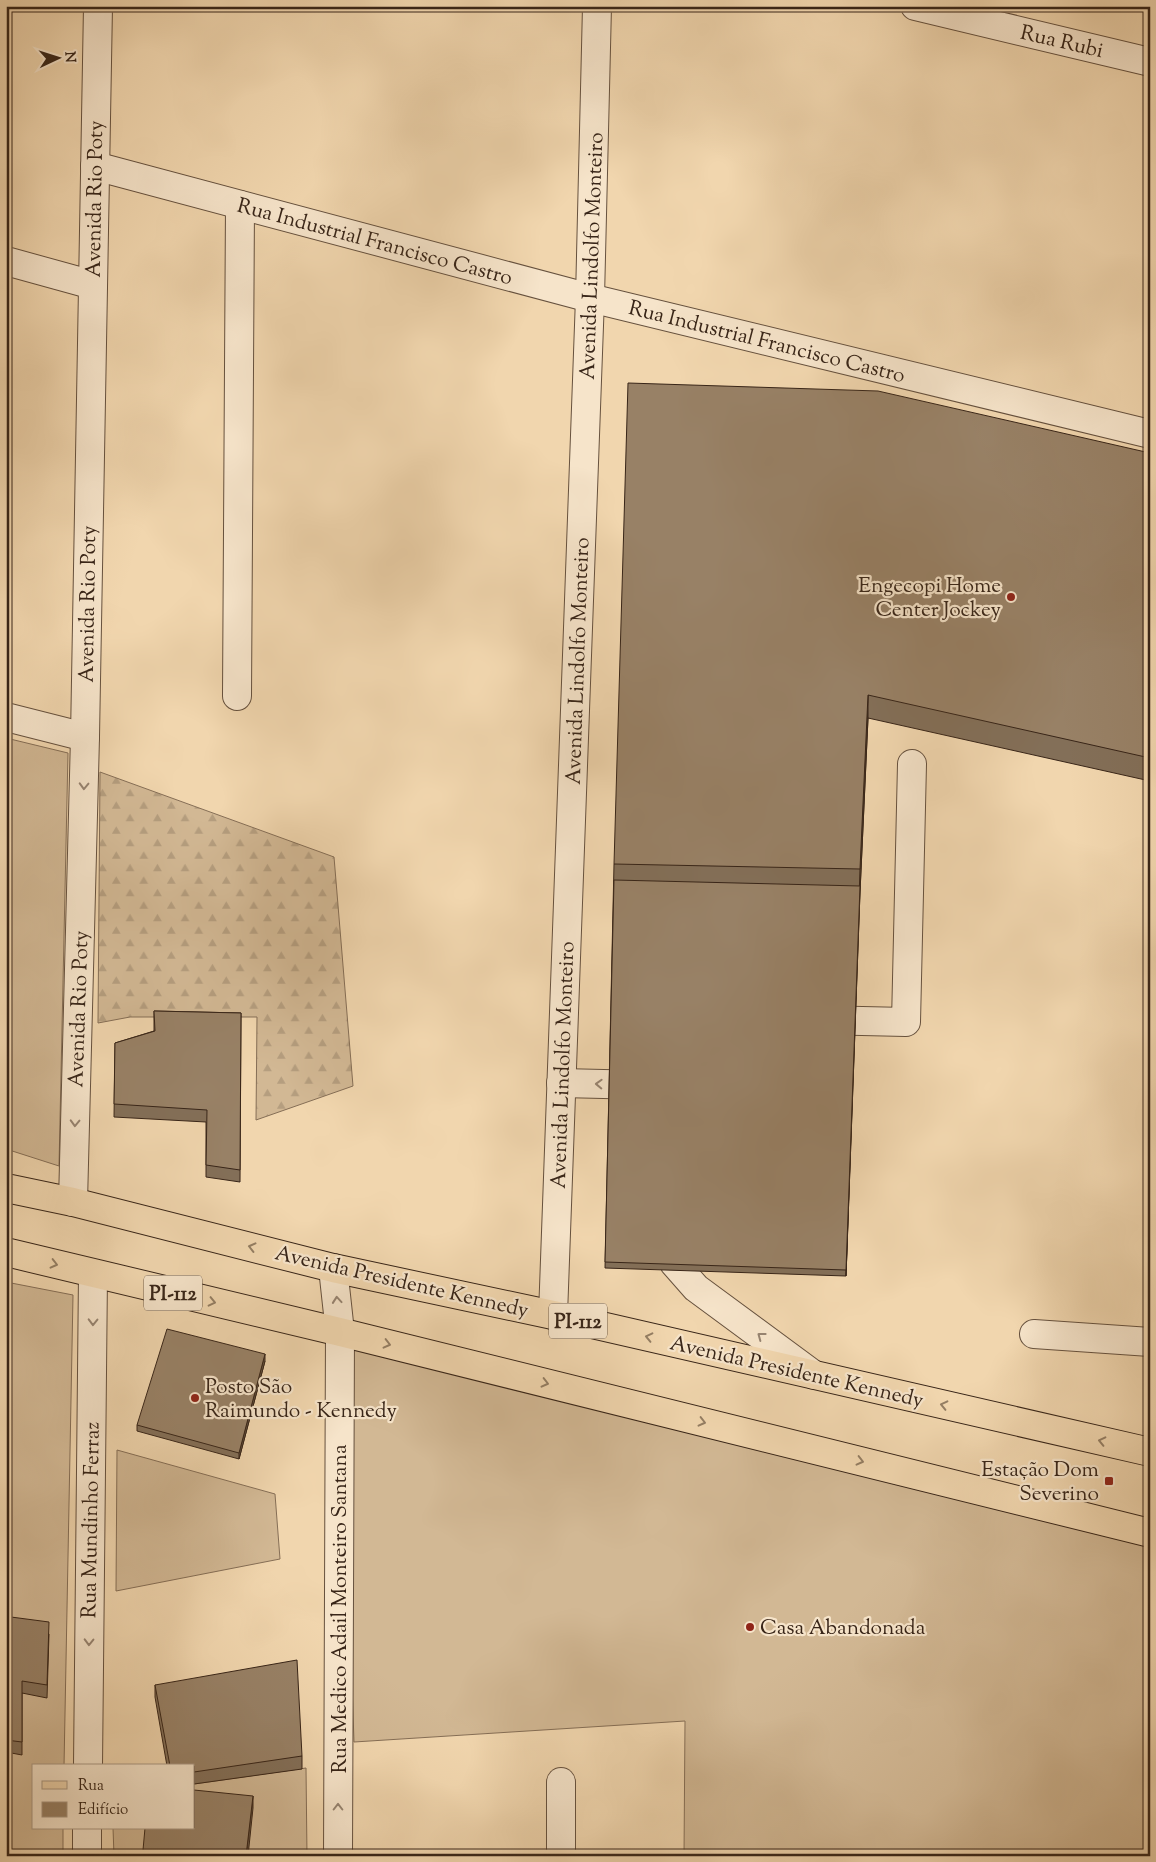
<svg xmlns="http://www.w3.org/2000/svg" width="1156" height="1862" font-family="'Sorts Mill Goudy',serif">
  <style>
    .grass { fill: #d2b894; stroke: #856e56 }
    .forest { fill: url(#forest-firs); stroke: #856e56 }
    .lines { fill: none; stroke-linecap: round; stroke-linejoin: round }
    .minor-casing { stroke: #66513e; stroke-width: 30 }
    .major-casing { stroke: #382518; stroke-width: 30 }
    .minor { stroke: #f6e4ca; stroke-width: 28 }
    .major { stroke: #f1d6ae; stroke-width: 28 }
    .wall { fill: #836f58; stroke: #382518 }
    .shaded-wall { fill: #6a5a47; stroke: #382518 }
    .building { fill: #988166; stroke: #382518 }
    .oneway { stroke: #978471 }
    .oneway2 { stroke: #947e63 }
    .poi-dot { fill: #8f2418; stroke: #f6e4ca; stroke-width: 2 }
    .labels { text-anchor: middle; stroke-width: 4.5; stroke-linejoin: round; paint-order: stroke }
    .shield { fill: #f6e4ca; stroke: #715e4d; stroke-width: 1 }
    .shield-label { font-size: 20px; font-weight: bold; fill: #382518 }
    .street-label { font-size: 21px; fill: #382518; stroke: #f6e4ca }
    .poi-label { font-size: 21px; fill: #382518; stroke: #f6e4ca; text-anchor: end }
  </style>
  <defs>
    <pattern id="forest-firs" width="22" height="20" patternUnits="userSpaceOnUse" patternTransform="scale(1.25)"><rect width="22" height="20" fill="#d2b894"/><path d="M5 1l3.5 6h-7zM16 11l3.5 6h-7z" fill="#b59e7f"/></pattern>
  </defs>
  <rect width="100%" height="100%" fill="#f1d6ae"/>
  <filter id="stains"><feTurbulence type="fractalNoise" baseFrequency=".004" numOctaves="4"/><feColorMatrix values="0 0 0 0 .2 0 0 0 0 .09 0 0 0 0 .02 0 0 0 .5 -.17"/></filter>
  <radialGradient id="worn" r=".72"><stop offset=".6" stop-color="#630" stop-opacity="0"/><stop offset="1" stop-color="#630" stop-opacity=".3"/></radialGradient>
  <g class="grass">
    <path d="M6,738L68,753L59,1166L6,1149Z"/>
    <path d="M6,1282L73,1295L64,1766H34V1828H63V1856H6Z"/>
    <path d="M340,1332L1150,1533V1856H684L685,1721L354,1742Z"/>
    <path d="M117,1450L275,1494L280,1559L116,1591Z"/>
    <path d="M306,1768L307,1856H114L113,1828H194V1784Z"/>
  </g>
  <path class="forest" d="M100,772L334,857L353,1086L256,1120L257,1017H130L98,1023Z"/>
  <g class="lines">
    <defs>
      <g id="minor">
        <path d="M915,6L1150,62"/>
        <path d="M95,166L590,298L1150,434"/>
        <path d="M6,261L93,285"/>
        <path d="M237,696L240,205"/>
        <path d="M6,717L85,737"/>
        <path d="M818,1020L906,1022L912,764"/>
        <path d="M561,1083L646,1085"/>
        <path d="M73,1202L85,737L98,6"/>
        <path d="M682,1241L673,1250L674,1263L696,1288L814,1375"/>
        <path d="M333,1268L340,1332L338,1856"/>
        <path d="M553,1315L590,298L597,6"/>
        <path d="M1034,1334L1150,1342"/>
        <path d="M88,1766L93,1274"/>
        <path d="M561,1782V1856"/>
        <path d="M87,1856V1828"/>
      </g>
      <g id="major">
        <path d="M6,1188L73,1202L333,1268L553,1315L1150,1452"/>
        <path d="M6,1252L340,1332L1150,1533"/>
      </g>
    </defs>
    <use href="#minor" class="minor-casing"/>
    <use href="#major" class="major-casing"/>
    <use href="#minor" class="minor"/>
    <use href="#major" class="major"/>
  </g>
  <g class="wall">
    <path d="M1150,453V781L868,718L860,892L846,1276L605,1268L614,864Z"/>
    <path d="M154,1011L241,1013L240,1182L206,1177V1122L114,1117L115,1043L154,1031Z"/>
    <path d="M265,1361L239,1459L137,1431V1425Z"/>
    <path d="M6,1528L11,1617L49,1634L47,1698L22,1693V1755L6,1752Z"/>
    <path d="M155,1685L302,1756V1769L194,1784V1766H167L155,1697Z"/>
  </g>
  <g class="shaded-wall">
    <path d="M868,695V718L860,892L846,1276L860,869Z"/>
    <path d="M265,1354V1361L239,1459V1453Z"/>
    <path d="M253,1796V1808L248,1856H246Z"/>
  </g>
  <g class="building">
    <path d="M628,383L878,391L1150,453V758L868,695L860,869L614,864Z"/>
    <path d="M614,880L860,886L846,1270L605,1262Z"/>
    <path d="M154,1011L241,1013L240,1170L206,1165L207,1110L114,1104L115,1043L155,1031Z"/>
    <path d="M167,1329L265,1354L239,1453L137,1425Z"/>
    <path d="M6,1528H11V1617L49,1622L47,1685L22,1681V1742L6,1740Z"/>
    <path d="M297,1660L302,1756L194,1772V1766H170L155,1685Z"/>
    <path d="M194,1790L253,1796L246,1856H143V1850L145,1828H194Z"/>
  </g>
  <defs><path id="oneway-chevron" d="M-2-3.5L2.5 0L-2 3.5" fill="none" stroke-width="1.6" stroke-linecap="round" stroke-linejoin="round" transform="scale(1.25)"/></defs>
  <g class="oneway">
    <use href="#oneway-chevron" transform="translate(84 786) rotate(92)"/>
    <use href="#oneway-chevron" transform="translate(599 1084) rotate(-178)"/>
    <use href="#oneway-chevron" transform="translate(75 1123) rotate(92)"/>
    <use href="#oneway-chevron" transform="translate(337 1300) rotate(-95)"/>
    <use href="#oneway-chevron" transform="translate(93 1322) rotate(91)"/>
    <use href="#oneway-chevron" transform="translate(761 1336) rotate(-143)"/>
    <use href="#oneway-chevron" transform="translate(89 1642) rotate(91)"/>
    <use href="#oneway-chevron" transform="translate(338 1807) rotate(-90)"/>
  </g>
  <g class="oneway2">
    <use href="#oneway-chevron" transform="translate(252 1247) rotate(-166)"/>
    <use href="#oneway-chevron" transform="translate(54 1264) rotate(14)"/>
    <use href="#oneway-chevron" transform="translate(212 1302) rotate(13)"/>
    <use href="#oneway-chevron" transform="translate(649 1337) rotate(-167)"/>
    <use href="#oneway-chevron" transform="translate(387 1344) rotate(14)"/>
    <use href="#oneway-chevron" transform="translate(545 1383) rotate(14)"/>
    <use href="#oneway-chevron" transform="translate(944 1405) rotate(-167)"/>
    <use href="#oneway-chevron" transform="translate(702 1422) rotate(14)"/>
    <use href="#oneway-chevron" transform="translate(1102 1441) rotate(-167)"/>
    <use href="#oneway-chevron" transform="translate(860 1461) rotate(14)"/>
  </g>
  <g class="poi-dot">
    <circle cx="1011" cy="597" r="5"/>
    <circle cx="195" cy="1398" r="5"/>
    <rect x="1104" y="1476" width="10" height="10" rx="2.5"/>
    <circle cx="750" cy="1627" r="5"/>
  </g>
  <g class="labels">
    <g class="shield">
      <rect x="144" y="1275.5" width="58" height="35" rx="4"/>
      <rect x="549" y="1303.5" width="58" height="35" rx="4"/>
    </g>
    <g class="shield-label">
      <text x="173" y="1300">PI-112</text>
      <text x="578" y="1328">PI-112</text>
    </g>
    <g class="street-label">
      <text transform="translate(1062 41) rotate(13)" y="7">Rua Rubi</text>
      <text transform="translate(94 199) rotate(-89)" y="7">Avenida Rio Poty</text>
      <text transform="translate(375 241) rotate(15)" y="7">Rua Industrial Francisco Castro</text>
      <text transform="translate(591 256) rotate(-88)" y="7">Avenida Lindolfo Monteiro</text>
      <text transform="translate(767 341) rotate(14)" y="7">Rua Industrial Francisco Castro</text>
      <text transform="translate(87 604) rotate(-89)" y="7">Avenida Rio Poty</text>
      <text transform="translate(577 661) rotate(-88)" y="7">Avenida Lindolfo Monteiro</text>
      <text transform="translate(78 1009) rotate(-88)" y="7">Avenida Rio Poty</text>
      <text transform="translate(562 1065) rotate(-88)" y="7">Avenida Lindolfo Monteiro</text>
      <text transform="translate(402 1281) rotate(13)" y="7">Avenida Presidente Kennedy</text>
      <text transform="translate(797 1371) rotate(13)" y="7">Avenida Presidente Kennedy</text>
      <text transform="translate(90 1520) rotate(-89)" y="7">Rua Mundinho Ferraz</text>
      <text transform="translate(339 1609) rotate(-90)" y="7">Rua Medico Adail Monteiro Santana</text>
    </g>
    <g class="poi-label">
      <text x="1001" y="592">Engecopi Home<tspan x="1001" dy="24">Center Jockey</tspan></text>
      <text x="205" y="1393" text-anchor="start">Posto São<tspan x="205" dy="24">Raimundo - Kennedy</tspan></text>
      <text x="1099" y="1476">Estação Dom<tspan x="1099" dy="24">Severino</tspan></text>
      <text x="760" y="1634" text-anchor="start">Casa Abandonada</text>
    </g>
  </g>
  <rect width="1156" height="1862" fill="none" stroke="#f1d6ae" stroke-width="25"/>
  <rect x="8" y="8" width="1141" height="1847" fill="none" stroke="#382518" stroke-width="2.5"/>
  <rect x="12" y="12" width="1131" height="1837" fill="none" stroke="#382518"/>
  <rect x="32" y="1764" width="162" height="65" fill="#f6e4ca" stroke="#aa9883"/>
  <rect x="42" y="1781" width="25" height="8" fill="#f1d6ae" stroke="#aa9883"/>
  <text x="78" y="1790" font-size="15" fill="#382518">Rua</text>
  <rect x="42" y="1802" width="25" height="15" fill="#988166" stroke="#aa9883"/>
  <text x="78" y="1814" font-size="15" fill="#382518">Edifício</text>
  <g transform="translate(58 58) rotate(86)" stroke="#f6e4ca" stroke-width="4" paint-order="stroke">
  <path d="M0-4L9 19L0 12L-9 19Z" fill="#382518"/>
  <text y="-8" font-size="14" font-weight="bold" text-anchor="middle" fill="#382518">N</text>
  </g>
  <rect width="100%" height="100%" filter="url(#stains)"/>
  <rect width="100%" height="100%" fill="url(#worn)"/>
</svg>
